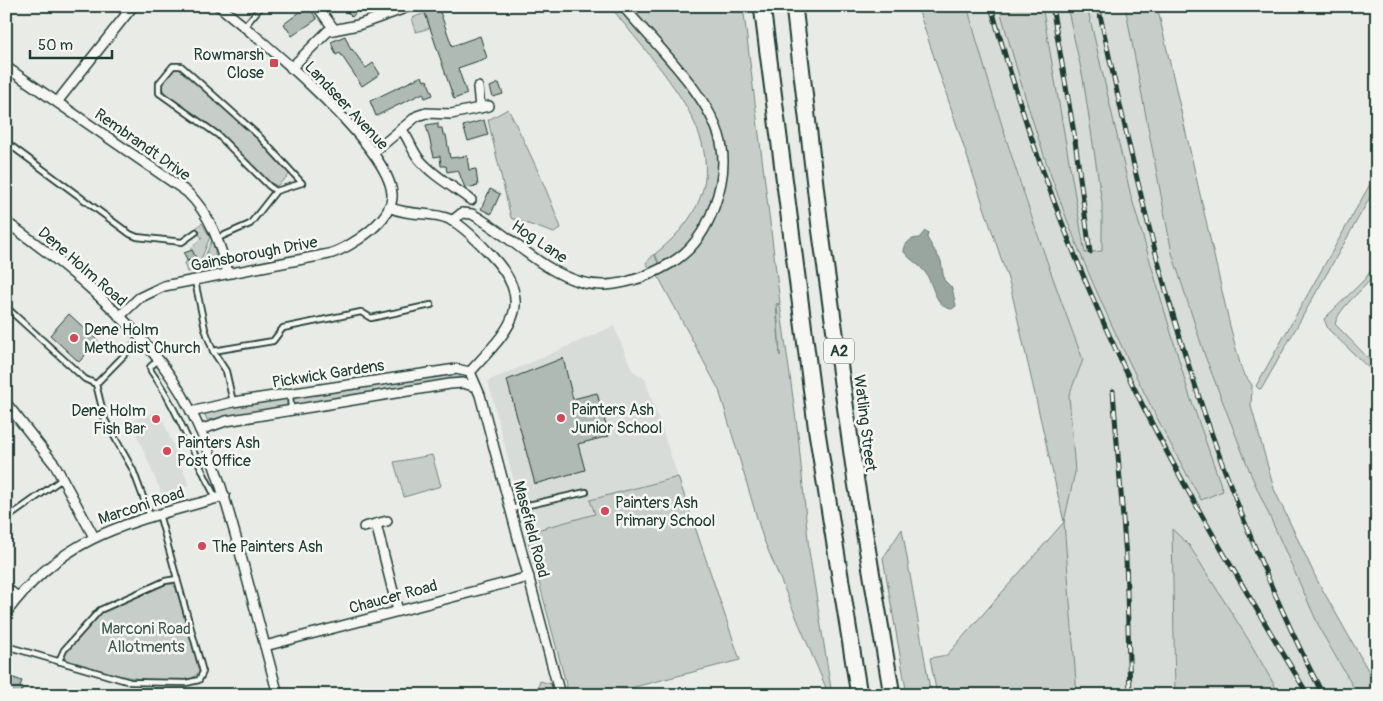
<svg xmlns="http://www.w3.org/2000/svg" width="1383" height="701" font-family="Pangolin,sans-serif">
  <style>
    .built { fill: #d8dcd8 }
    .green { fill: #c7cec9; stroke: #73867e }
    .water { fill: #99a6a0; stroke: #687c75 }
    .building { fill: #b0bab5; stroke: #1f3d34 }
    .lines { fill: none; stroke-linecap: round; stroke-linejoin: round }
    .service-casing { stroke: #1f3d34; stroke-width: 8 }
    .minor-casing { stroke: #1f3d34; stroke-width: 12 }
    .trunk-casing { stroke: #1f3d34; stroke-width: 19 }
    .service { stroke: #f6f6f2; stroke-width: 4.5 }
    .minor { stroke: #f6f6f2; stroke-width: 9 }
    .trunk { stroke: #f6f6f2; stroke-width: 15 }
    .rail-casing { stroke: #1f3d34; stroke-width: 5 }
    .rail { stroke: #f6f6f2; stroke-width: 3; stroke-dasharray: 9; stroke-linecap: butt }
    .poi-dot { fill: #d1495b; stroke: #f6f6f2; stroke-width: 2 }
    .labels { text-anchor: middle; stroke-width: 5; stroke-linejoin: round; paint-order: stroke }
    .shield { fill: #f6f6f2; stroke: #60746d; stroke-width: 1 }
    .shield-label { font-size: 15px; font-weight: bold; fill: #1f3d34 }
    .poi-label { font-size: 16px; fill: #1f3d34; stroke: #f6f6f2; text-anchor: start }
    .street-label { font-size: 16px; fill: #1f3d34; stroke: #f6f6f2 }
    .park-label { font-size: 16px; fill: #415a52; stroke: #f6f6f2 }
  </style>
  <rect width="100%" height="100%" fill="#e9ebe7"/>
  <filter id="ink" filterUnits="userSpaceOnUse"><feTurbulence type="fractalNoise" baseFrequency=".02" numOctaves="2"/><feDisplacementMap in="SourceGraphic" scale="10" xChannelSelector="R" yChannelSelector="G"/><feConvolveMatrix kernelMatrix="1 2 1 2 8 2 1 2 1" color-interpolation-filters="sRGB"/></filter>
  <g filter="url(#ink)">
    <g class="built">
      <path d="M967,6H1125L1172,253L1205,356L1252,477L1322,633L1358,695H1280L1248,639L1190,545L1172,529L1174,695H1077L1064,522L1075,472L1069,395L1083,360L1057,291L1030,209L990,88Z"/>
      <path d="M614,326L632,370L645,379L740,660L603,695H569L488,381Z"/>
      <path d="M159,410L189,485L163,497L131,421Z"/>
    </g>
    <g class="green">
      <path d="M610,6H621C631,19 643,31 652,45C656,50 659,56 663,60C701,100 731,137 714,195C704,231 691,245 660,265L655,254C765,167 670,84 610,6Z"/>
      <path d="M632,6H743L780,303L776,304L780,356L777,305L780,304L798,434L809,551L832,695H829L763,538L719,390L658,276L685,259L699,244L720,197L717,125L637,19Z"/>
      <path d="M917,6H967C1000,126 1039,244 1083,360L1069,395L1075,472L1064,522L1077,695H937L930,658L947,655L1064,522L1010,285Z"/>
      <path d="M999,6H1042L1085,253L1102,251V203L1083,78L1067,6H1087L1131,196L1189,394L1223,491L1201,500C1157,421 1116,339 1081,255C1048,175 1022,90 999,6Z"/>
      <path d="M1125,6H1157L1230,326L1242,371L1252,385L1251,406L1274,489L1317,580L1377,686V695H1358L1322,633L1252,477L1205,356L1172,253Z"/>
      <path d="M425,13L430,28L416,32L412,18Z"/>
      <path d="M181,68L257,137L290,174L277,186L267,181L220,134L165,94L161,85L174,69Z"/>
      <path d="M508,109C528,148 546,187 561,228L554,233L511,218L488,120Z"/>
      <path d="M1377,172V185L1262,388L1259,389L1256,386Z"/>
      <path d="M202,223L210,237L197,270L187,272L184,263L195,258L191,248L202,238L195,229Z"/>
      <path d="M212,240C217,254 218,267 200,269Z"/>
      <path d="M654,254L659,265L650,269L646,263Z"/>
      <path d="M1377,262C1377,285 1342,299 1335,324L1377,367V376L1328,329L1324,319L1365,279Z"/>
      <path d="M460,370V379L207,420L203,410Z"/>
      <path d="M432,455L441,486L404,497L394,462Z"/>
      <path d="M678,477L740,660L603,695H569L526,533L595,514L590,500Z"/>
      <path d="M902,529L931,695H907L883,558Z"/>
      <path d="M1172,529L1189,545L1248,639L1280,695H1250L1249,693L1244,695H1175Z"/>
      <path d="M163,584H172L176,588L200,670C197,674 194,678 189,680C168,686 82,672 65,659L66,652L103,611Z"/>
      <path d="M540,681L551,684L553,695H544L547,690L543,687L542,695L536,694Z"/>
    </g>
    <path class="water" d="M925,231L928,232L927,238L941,261L944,280L952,288L956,306L952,309C935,308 933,283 925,272C919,264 910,260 904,252C904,244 910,238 919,238Z"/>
    <g class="building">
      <path d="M308,6L317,19L292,36L284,24Z"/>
      <path d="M341,6H362L352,17Z"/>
      <path d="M439,9L452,46L480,36L487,58L458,68L467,94L454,99L425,13Z"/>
      <path d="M345,36L351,50L352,49L366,68L373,63L380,74L362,86L340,53L336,55L331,42Z"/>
      <path d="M422,76L424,81L427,80L433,95L425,98L423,93L376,116L370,101Z"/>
      <path d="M499,83L503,94L493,97L490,87Z"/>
      <path d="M484,120L488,135L468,141L463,126Z"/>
      <path d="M438,123V128H442L443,135H446L450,158L467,156L469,170L476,169L478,186L465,188L458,170L447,172L446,166H441L440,156L434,157L426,125Z"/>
      <path d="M490,189L500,194L491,214L481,209Z"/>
      <path d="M192,250L196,258L187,261L184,253Z"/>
      <path d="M69,314L98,341L79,362L50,335Z"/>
      <path d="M563,358L573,399L597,393L609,436L578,444L585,470L535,484L507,380Z"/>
      <path d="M11,677L22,681L20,686L23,687L20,695H6Z"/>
    </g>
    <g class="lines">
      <defs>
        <g id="service">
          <path d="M71,7L72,6"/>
          <path d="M244,27L260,8"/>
          <path d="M6,142L130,234L137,237L182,242L196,232"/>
          <path d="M218,238L250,224L276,191L269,186L218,135L159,93V83L173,66H181L259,136L302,183L276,191"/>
          <path d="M195,281L205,329L213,351L226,371L233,402"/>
          <path d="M6,307L85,379L96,384L140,339"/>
          <path d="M213,351L273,341L283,328L361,312L371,318L431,305"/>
          <path d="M158,360L150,367L151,371C179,410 193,456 216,498"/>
          <path d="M96,384L105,420L133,470L150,516"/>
          <path d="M290,394L291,410"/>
          <path d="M511,509L586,492"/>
          <path d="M6,519L62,479"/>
          <path d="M6,646L130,682L186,683L199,680L203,672L159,514"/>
          <path d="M59,661L64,650L100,610L165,581L177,579"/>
        </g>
        <g id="minor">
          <path d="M120,6L128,12"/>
          <path d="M317,6L334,29"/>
          <path d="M6,67L187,192C211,215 219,242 228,273"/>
          <path d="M291,68L328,31L358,25L411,6"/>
          <path d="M478,87L480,108"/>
          <path d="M57,102L133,6"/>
          <path d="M401,129C409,138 411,149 419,159C433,176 454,187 471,200"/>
          <path d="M374,152L417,116L426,113L451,114L489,106"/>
          <path d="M389,207C410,217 432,211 449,219C461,224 481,244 490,254C539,305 508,330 470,372"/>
          <path d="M452,221L462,213L472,214C510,235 539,270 581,282C611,291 646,278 671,263C693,250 706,230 714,207C721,188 725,168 722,148C715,99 654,44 623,6"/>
          <path d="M6,222C63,262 132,319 171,377C205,427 221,484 237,541C251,592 264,644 278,695"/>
          <path d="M119,317L139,298L164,286L329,254C350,248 394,220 392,194C389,145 259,38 219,6"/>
          <path d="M470,372L480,395L560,695"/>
          <path d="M6,403L55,465L94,537"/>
          <path d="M191,412L233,402L456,369L470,372"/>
          <path d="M200,430L226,421L450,384L463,383L476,387"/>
          <path d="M376,524L398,611"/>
          <path d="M364,527L387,521"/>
          <path d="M6,588L18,597"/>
          <path d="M6,613C66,531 134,522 225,496"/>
          <path d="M265,646L529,577"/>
        </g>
        <g id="trunk">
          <path d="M762,6L817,432L859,695"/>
          <path d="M794,6L820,227L856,482L892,695"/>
        </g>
      </defs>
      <use href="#service" class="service-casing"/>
      <use href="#minor" class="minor-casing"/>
      <use href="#trunk" class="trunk-casing"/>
      <use href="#service" class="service"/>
      <use href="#minor" class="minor"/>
      <use href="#trunk" class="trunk"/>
      <defs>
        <g id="rail">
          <path d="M991,6C1029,144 1079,279 1143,406C1193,505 1251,600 1308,695"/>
          <path d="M1052,6L1074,133L1090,252"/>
          <path d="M1098,6C1120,105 1141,204 1169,301C1208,436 1259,570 1323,695"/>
          <path d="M1113,391L1126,557L1130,695"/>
        </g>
      </defs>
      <use href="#rail" class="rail-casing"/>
      <use href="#rail" class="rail"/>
    </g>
  </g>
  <g class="poi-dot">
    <rect x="269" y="58" width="10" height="10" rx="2.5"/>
    <circle cx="74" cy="338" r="5"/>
    <circle cx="561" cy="418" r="5"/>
    <circle cx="156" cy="419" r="5"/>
    <circle cx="167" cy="451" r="5"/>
    <circle cx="605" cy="511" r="5"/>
    <circle cx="202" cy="546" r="5"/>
  </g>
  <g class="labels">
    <rect class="shield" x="824" y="338.5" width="30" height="25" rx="4"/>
    <g class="shield-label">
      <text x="839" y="356">A2</text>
    </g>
    <g class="poi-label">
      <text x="264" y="60" text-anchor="end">Rowmarsh<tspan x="264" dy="18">Close</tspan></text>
      <text x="84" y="335">Dene Holm<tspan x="84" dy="18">Methodist Church</tspan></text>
      <text x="571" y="415">Painters Ash<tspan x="571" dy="18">Junior School</tspan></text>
      <text x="146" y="416" text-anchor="end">Dene Holm<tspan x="146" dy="18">Fish Bar</tspan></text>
      <text x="177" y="448">Painters Ash<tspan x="177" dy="18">Post Office</tspan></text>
      <text x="615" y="508">Painters Ash<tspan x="615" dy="18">Primary School</tspan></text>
      <text x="212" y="552">The Painters Ash</text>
    </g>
    <g class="street-label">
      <text transform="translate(347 105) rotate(47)" y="6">Landseer Avenue</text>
      <text transform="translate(143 144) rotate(35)" y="6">Rembrandt Drive</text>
      <text transform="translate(540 241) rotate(34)" y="6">Hog Lane</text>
      <text transform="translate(254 253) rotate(-11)" y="6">Gainsborough Drive</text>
      <text transform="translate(83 266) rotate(41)" y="6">Dene Holm Road</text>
      <text transform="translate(328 373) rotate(-9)" y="6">Pickwick Gardens</text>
      <text transform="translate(866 423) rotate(83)" y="6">Watling Street</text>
      <text transform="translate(141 505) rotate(-18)" y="6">Marconi Road</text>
      <text transform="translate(532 529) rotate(75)" y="6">Masefield Road</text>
      <text transform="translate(393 596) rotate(-15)" y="6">Chaucer Road</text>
    </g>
    <g class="park-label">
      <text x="146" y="634">Marconi Road<tspan x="146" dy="18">Allotments</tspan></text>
    </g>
  </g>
  <rect width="1383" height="701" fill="none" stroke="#f6f6f2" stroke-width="25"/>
  <rect x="12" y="12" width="1358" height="676" fill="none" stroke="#1f3d34" stroke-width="2" filter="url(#ink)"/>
  <path d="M30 50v8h82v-8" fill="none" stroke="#1f3d34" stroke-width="2.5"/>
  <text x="38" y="50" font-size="15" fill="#1f3d34" stroke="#f6f6f2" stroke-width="4" paint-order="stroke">50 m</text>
</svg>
